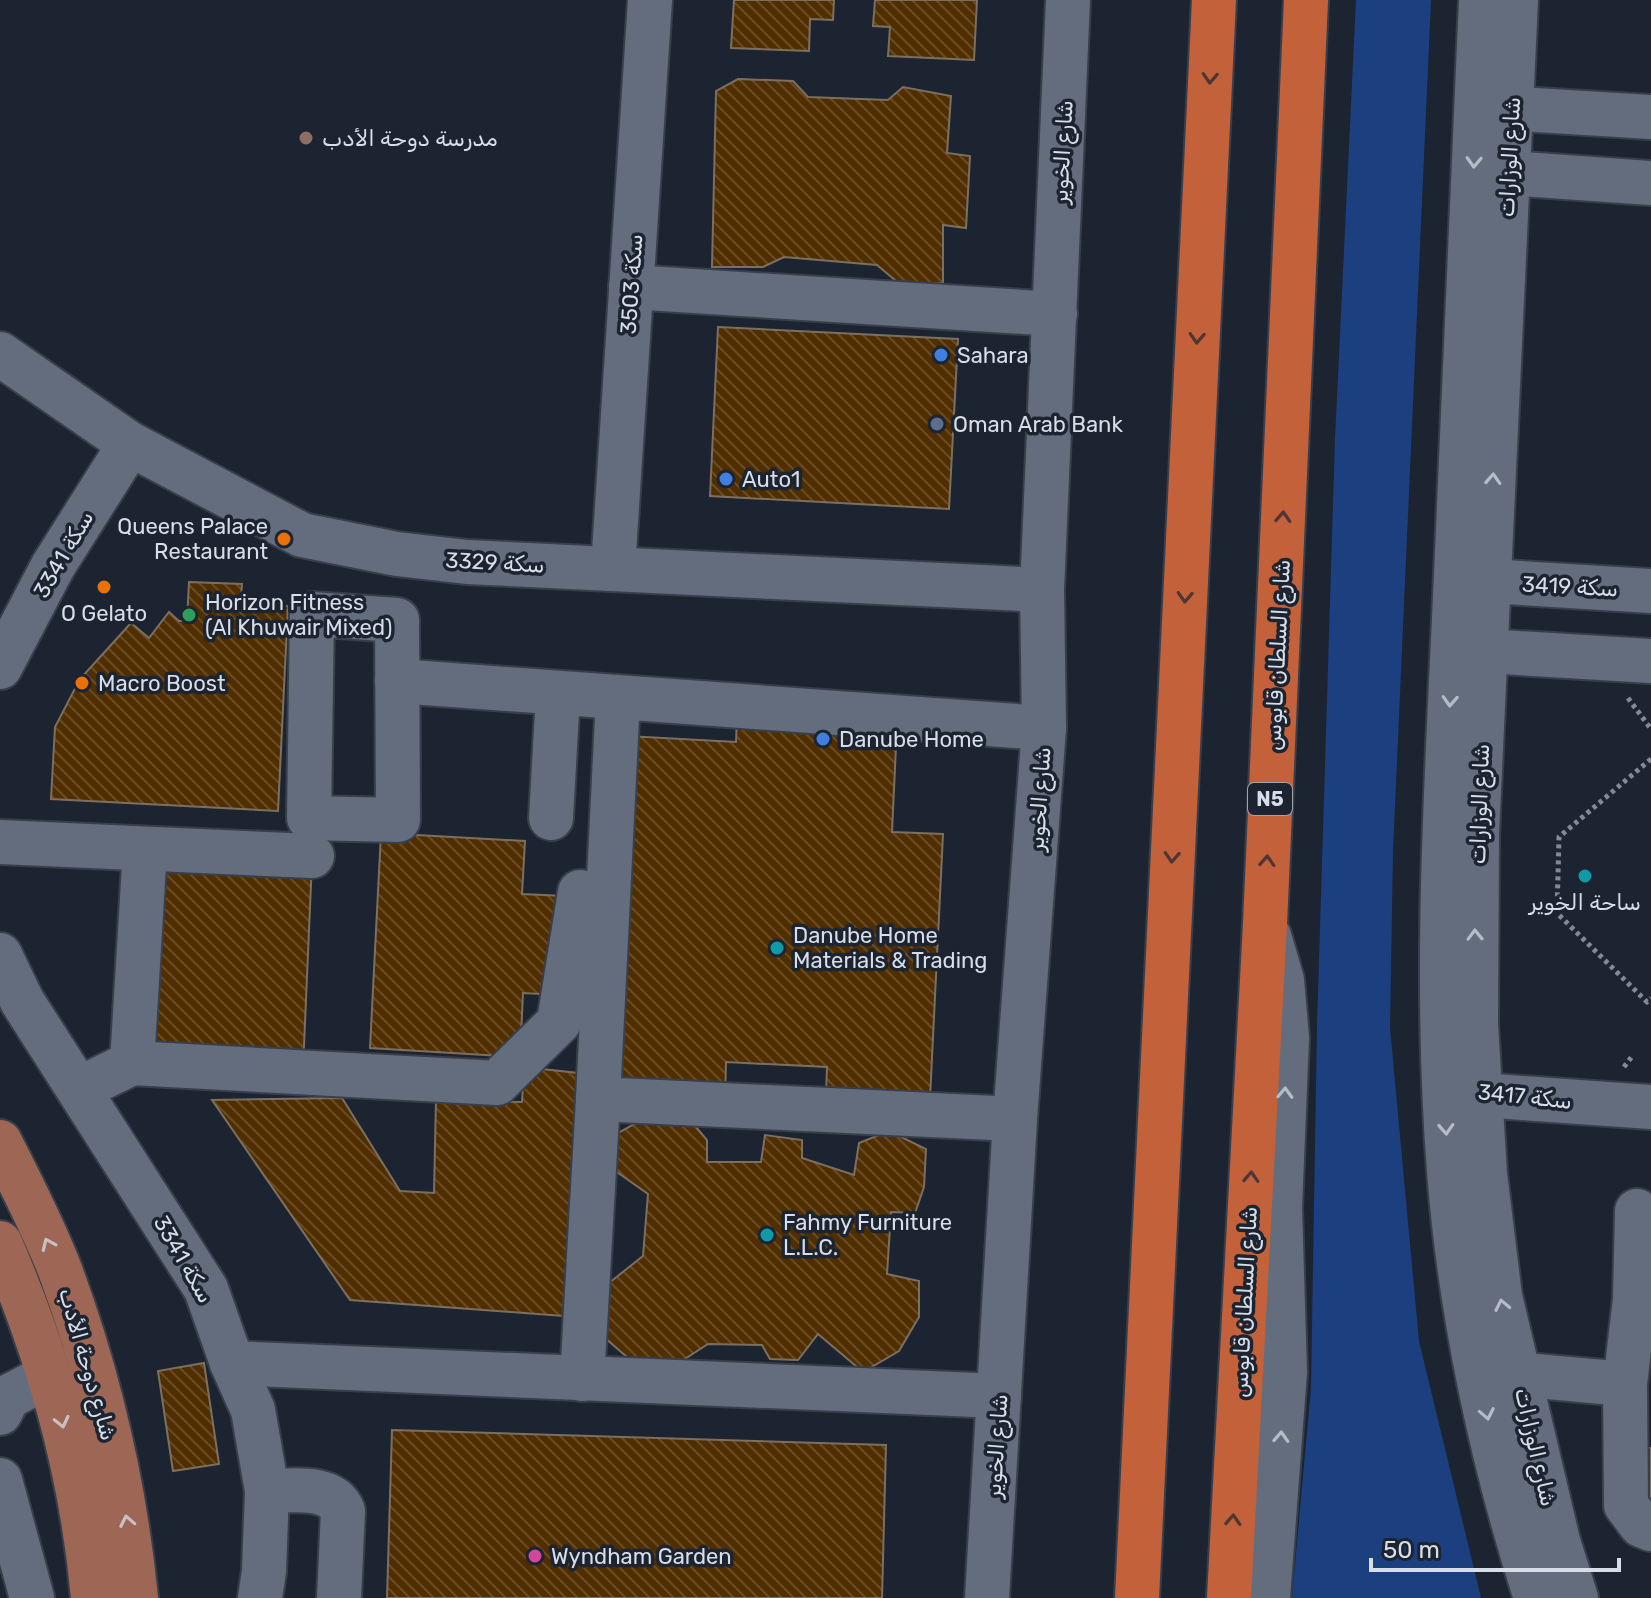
<svg xmlns="http://www.w3.org/2000/svg" width="1651" height="1598" font-family="Rubik,Cairo,sans-serif">
  <style>
    .green { fill: #1c407f }
    .building { fill: url(#building-back-hatch); stroke: #7d6f60; stroke-width: 2 }
    .lines { fill: none; stroke-linecap: round; stroke-linejoin: round }
    .minor-casing { stroke: #383f4a; stroke-width: 48 }
    .major-casing { stroke: #383f4a; stroke-width: 48 }
    .highway-casing { stroke: #383f4a; stroke-width: 48 }
    .path { stroke: #838a95; stroke-width: 5; stroke-dasharray: 4 4; stroke-linecap: butt }
    .minor { stroke: #646d7d; stroke-width: 44 }
    .major { stroke: #9d6655; stroke-width: 44 }
    .highway { stroke: #c3613a; stroke-width: 44 }
    .oneway { stroke: #4e3634 }
    .oneway2 { stroke: #b5bcc7 }
    .oneway3 { stroke: #c9c0c2 }
    .education-dot { fill: #8d6e63; stroke: #1c2431; stroke-width: 3 }
    .shop-dot { fill: #3f7fe0; stroke: #1c2431; stroke-width: 3 }
    .service-dot { fill: #5c6f8a; stroke: #1c2431; stroke-width: 3 }
    .food-dot { fill: #e8710a; stroke: #1c2431; stroke-width: 3 }
    .leisure-dot { fill: #2e9e5b; stroke: #1c2431; stroke-width: 3 }
    .culture-dot { fill: #0f9aa8; stroke: #1c2431; stroke-width: 3 }
    .hotel-dot { fill: #d1479c; stroke: #1c2431; stroke-width: 3 }
    .labels { text-anchor: middle; stroke-width: 7; stroke-linejoin: round; paint-order: stroke }
    .shield { fill: #1c2431; stroke: #a0a6b0; stroke-width: 2 }
    .shield-label { font-size: 20px; font-weight: bold; fill: #d8dee7 }
    .poi-label { font-size: 22px; fill: #d8dee7; stroke: #1c2431; text-anchor: start }
    .street-label { font-size: 22px; fill: #d8dee7; stroke: #1c2431 }
  </style>
  <defs>
    <pattern id="building-back-hatch" width="6" height="6" patternUnits="userSpaceOnUse" patternTransform="scale(2)"><rect width="6" height="6" fill="#502e00"/><path d="M-1 5l2 2M0 0l6 6M5-1l2 2" fill="none" stroke="#684c25"/></pattern>
  </defs>
  <rect width="100%" height="100%" fill="#1c2431"/>
  <path class="green" d="M1356,0H1431L1393,850L1390,1028L1419,1341L1481,1598H1292L1311,1388L1317,1026L1335,439Z"/>
  <g class="building">
    <path d="M734,0H834L833,20L810,19L809,51L731,48Z"/>
    <path d="M875,0H977L974,60L888,56L890,27L873,26Z"/>
    <path d="M738,79L793,81L808,97L888,100L903,87L951,96L947,153L970,156L966,228L943,225V283L902,286L877,265L784,257L763,267H712L716,91Z"/>
    <path d="M718,327L958,339L949,509L710,496Z"/>
    <path d="M189,582L242,584L241,597H249L248,605L288,606L278,811L51,799L55,727L80,679L131,623L149,638L169,612L179,621H187Z"/>
    <path d="M737,717L897,725L892,832L943,834L930,1098L826,1093L827,1067L726,1062L725,1100L609,1095L627,736L736,742Z"/>
    <path d="M381,833L525,841L522,894L564,896L559,995L523,993L520,1057L370,1048Z"/>
    <path d="M157,854L312,861L303,1069L145,1062L148,1007L157,1008L162,905Z"/>
    <path d="M524,1067L578,1073L563,1316L350,1300L212,1100L342,1098L400,1191L434,1193L436,1100L522,1102Z"/>
    <path d="M685,1114L707,1140V1162H761L765,1135L802,1140V1158L854,1175L859,1143L889,1131L926,1149L924,1187L915,1213L891,1212L887,1274L919,1281V1317L899,1351L863,1372L818,1334L798,1360L770,1359L762,1345L708,1344L677,1364L627,1357L605,1338L609,1283L643,1256L648,1194L614,1170L616,1134L645,1118Z"/>
    <path d="M204,1363L219,1464L173,1471L158,1371Z"/>
    <path d="M392,1430L886,1445L882,1598H387Z"/>
    <path d="M1645,1448H1651V1505L1640,1504Z"/>
  </g>
  <g class="lines">
    <defs>
      <g id="minor">
        <path d="M1481,0C1472,199 1464,398 1455,598C1446,789 1434,980 1449,1171C1460,1313 1492,1462 1536,1598"/>
        <path d="M1516,0L1477,834L1476,1024L1485,1174L1500,1296L1558,1541L1576,1598"/>
        <path d="M1490,91L1494,100L1505,108L1651,117"/>
        <path d="M1508,173L1651,183"/>
        <path d="M631,287L1055,314"/>
        <path d="M0,354L130,444L302,535L397,554L467,562L1042,590"/>
        <path d="M613,568L650,0"/>
        <path d="M1488,581L1651,591"/>
        <path d="M312,614L397,620L398,820L309,818Z"/>
        <path d="M1464,637L1472,648L1485,651L1651,661"/>
        <path d="M0,667L53,566L130,444"/>
        <path d="M397,681L1044,728"/>
        <path d="M618,698L598,1099L1015,1119"/>
        <path d="M551,818L558,694"/>
        <path d="M0,842L312,856"/>
        <path d="M0,955L22,1001L206,1289L232,1363L253,1410L267,1491L264,1571L260,1598"/>
        <path d="M132,1063L145,849"/>
        <path d="M1456,1078L1467,1090L1480,1095L1651,1107"/>
        <path d="M79,1089L132,1063L497,1083L559,1022L580,892"/>
        <path d="M1637,1211L1635,1299L1625,1384L1626,1505L1641,1525L1651,1529"/>
        <path d="M232,1363L999,1396"/>
        <path d="M1493,1372L1625,1384"/>
        <path d="M582,1379L598,1099"/>
        <path d="M0,1413L8,1397L50,1375"/>
        <path d="M0,1480L32,1598"/>
        <path d="M267,1491C292,1491 332,1484 343,1511L339,1598"/>
        <path d="M987,1598L1015,1119L1044,728L1042,590L1068,0"/>
        <path d="M1268,1598L1285,1372L1280,1208L1287,1038L1282,980L1269,936"/>
      </g>
      <g id="major">
        <path d="M0,1142C21,1184 43,1226 60,1270C99,1375 125,1487 136,1598"/>
        <path d="M0,1243C49,1356 82,1475 93,1598"/>
      </g>
      <g id="highway">
        <path d="M1137,1598L1214,0"/>
        <path d="M1229,1598L1265,924L1306,0"/>
      </g>
    </defs>
    <use href="#minor" class="minor-casing"/>
    <use href="#major" class="major-casing"/>
    <use href="#highway" class="highway-casing"/>
    <g class="path">
      <path d="M1628,698L1651,729"/>
      <path d="M1651,759L1559,837L1557,913L1647,1002L1651,998"/>
      <path d="M1624,1067L1633,1055"/>
    </g>
    <use href="#minor" class="minor"/>
    <use href="#major" class="major"/>
    <use href="#highway" class="highway"/>
  </g>
  <defs><path id="oneway-chevron" d="M-2-3.5L2.5 0L-2 3.5" fill="none" stroke-width="1.6" stroke-linecap="round" stroke-linejoin="round" transform="scale(2)"/></defs>
  <g class="oneway">
    <use href="#oneway-chevron" transform="translate(1210 78) rotate(93)"/>
    <use href="#oneway-chevron" transform="translate(1197 338) rotate(93)"/>
    <use href="#oneway-chevron" transform="translate(1283 517) rotate(-87)"/>
    <use href="#oneway-chevron" transform="translate(1185 597) rotate(93)"/>
    <use href="#oneway-chevron" transform="translate(1172 857) rotate(93)"/>
    <use href="#oneway-chevron" transform="translate(1267 861) rotate(-87)"/>
    <use href="#oneway-chevron" transform="translate(1251 1177) rotate(-87)"/>
    <use href="#oneway-chevron" transform="translate(1233 1520) rotate(-87)"/>
  </g>
  <g class="oneway2">
    <use href="#oneway-chevron" transform="translate(1474 162) rotate(92)"/>
    <use href="#oneway-chevron" transform="translate(1493 479) rotate(-87)"/>
    <use href="#oneway-chevron" transform="translate(1450 701) rotate(93)"/>
    <use href="#oneway-chevron" transform="translate(1475 935) rotate(-91)"/>
    <use href="#oneway-chevron" transform="translate(1285 1093) rotate(-88)"/>
    <use href="#oneway-chevron" transform="translate(1446 1129) rotate(87)"/>
    <use href="#oneway-chevron" transform="translate(1502 1305) rotate(-102)"/>
    <use href="#oneway-chevron" transform="translate(1487 1414) rotate(79)"/>
    <use href="#oneway-chevron" transform="translate(1281 1437) rotate(-87)"/>
  </g>
  <g class="oneway3">
    <use href="#oneway-chevron" transform="translate(48 1244) rotate(-114)"/>
    <use href="#oneway-chevron" transform="translate(62 1422) rotate(77)"/>
    <use href="#oneway-chevron" transform="translate(127 1521) rotate(-101)"/>
  </g>
  <circle class="education-dot" cx="306" cy="138" r="8"/>
  <g class="shop-dot">
    <circle cx="941" cy="355" r="8"/>
    <circle cx="726" cy="479" r="8"/>
    <circle cx="823" cy="739" r="8"/>
  </g>
  <circle class="service-dot" cx="937" cy="424" r="8"/>
  <g class="food-dot">
    <circle cx="284" cy="539" r="8"/>
    <circle cx="104" cy="587" r="8"/>
    <circle cx="82" cy="683" r="8"/>
  </g>
  <circle class="leisure-dot" cx="189" cy="615" r="8"/>
  <g class="culture-dot">
    <circle cx="1585" cy="876" r="8"/>
    <circle cx="777" cy="948" r="8"/>
    <circle cx="767" cy="1235" r="8"/>
  </g>
  <circle class="hotel-dot" cx="535" cy="1556" r="8"/>
  <g class="labels">
    <rect class="shield" x="1248" y="783" width="44" height="32" rx="6"/>
    <g class="shield-label">
      <text x="1270" y="806">N5</text>
    </g>
    <g class="poi-label">
      <text x="322" y="146">مدرسة دوحة الأدب</text>
      <text x="957" y="363">Sahara</text>
      <text x="953" y="432">Oman Arab Bank</text>
      <text x="742" y="487">Auto1</text>
      <text x="268" y="534" text-anchor="end">Queens Palace<tspan x="268" dy="25">Restaurant</tspan></text>
      <text x="205" y="610">Horizon Fitness<tspan x="205" dy="25">(Al Khuwair Mixed)</tspan></text>
      <text x="104" y="621" text-anchor="middle">O Gelato</text>
      <text x="98" y="691">Macro Boost</text>
      <text x="839" y="747">Danube Home</text>
      <text x="1585" y="910" text-anchor="middle">ساحة الخوير</text>
      <text x="793" y="943">Danube Home<tspan x="793" dy="25">Materials &amp; Trading</tspan></text>
      <text x="783" y="1230">Fahmy Furniture<tspan x="783" dy="25">L.L.C.</tspan></text>
      <text x="551" y="1564">Wyndham Garden</text>
    </g>
    <g class="street-label">
      <text transform="translate(1062 152) rotate(-87)" y="8">شارع الخوير</text>
      <text transform="translate(1509 157) rotate(-87)" y="8">شارع الوزارات</text>
      <text transform="translate(631 284) rotate(-86)" y="8">سكة 3503</text>
      <text transform="translate(63 554) rotate(-60)" y="8">سكة 3341</text>
      <text transform="translate(495 562) rotate(3)" y="8">سكة 3329</text>
      <text transform="translate(1570 586) rotate(3)" y="8">سكة 3419</text>
      <text transform="translate(1277 655) rotate(-87)" y="8">شارع السلطان قابوس</text>
      <text transform="translate(1039 799) rotate(-86)" y="8">شارع الخوير</text>
      <text transform="translate(1479 804) rotate(-88)" y="8">شارع الوزارات</text>
      <text transform="translate(1525 1096) rotate(6)" y="8">سكة 3417</text>
      <text transform="translate(184 1259) rotate(60)" y="8">سكة 3341</text>
      <text transform="translate(1244 1302) rotate(-87)" y="8">شارع السلطان قابوس</text>
      <text transform="translate(88 1364) rotate(74)" y="8">شارع دوحة الأدب</text>
      <text transform="translate(996 1446) rotate(-86)" y="8">شارع الخوير</text>
      <text transform="translate(1536 1447) rotate(77)" y="8">شارع الوزارات</text>
    </g>
  </g>
  <path d="M1371 1558v12h248v-12" fill="none" stroke="#d8dee7" stroke-width="4"/>
  <text x="1383" y="1558" font-size="24" fill="#d8dee7" stroke="#1c2431" stroke-width="6" paint-order="stroke">50 m</text>
</svg>
